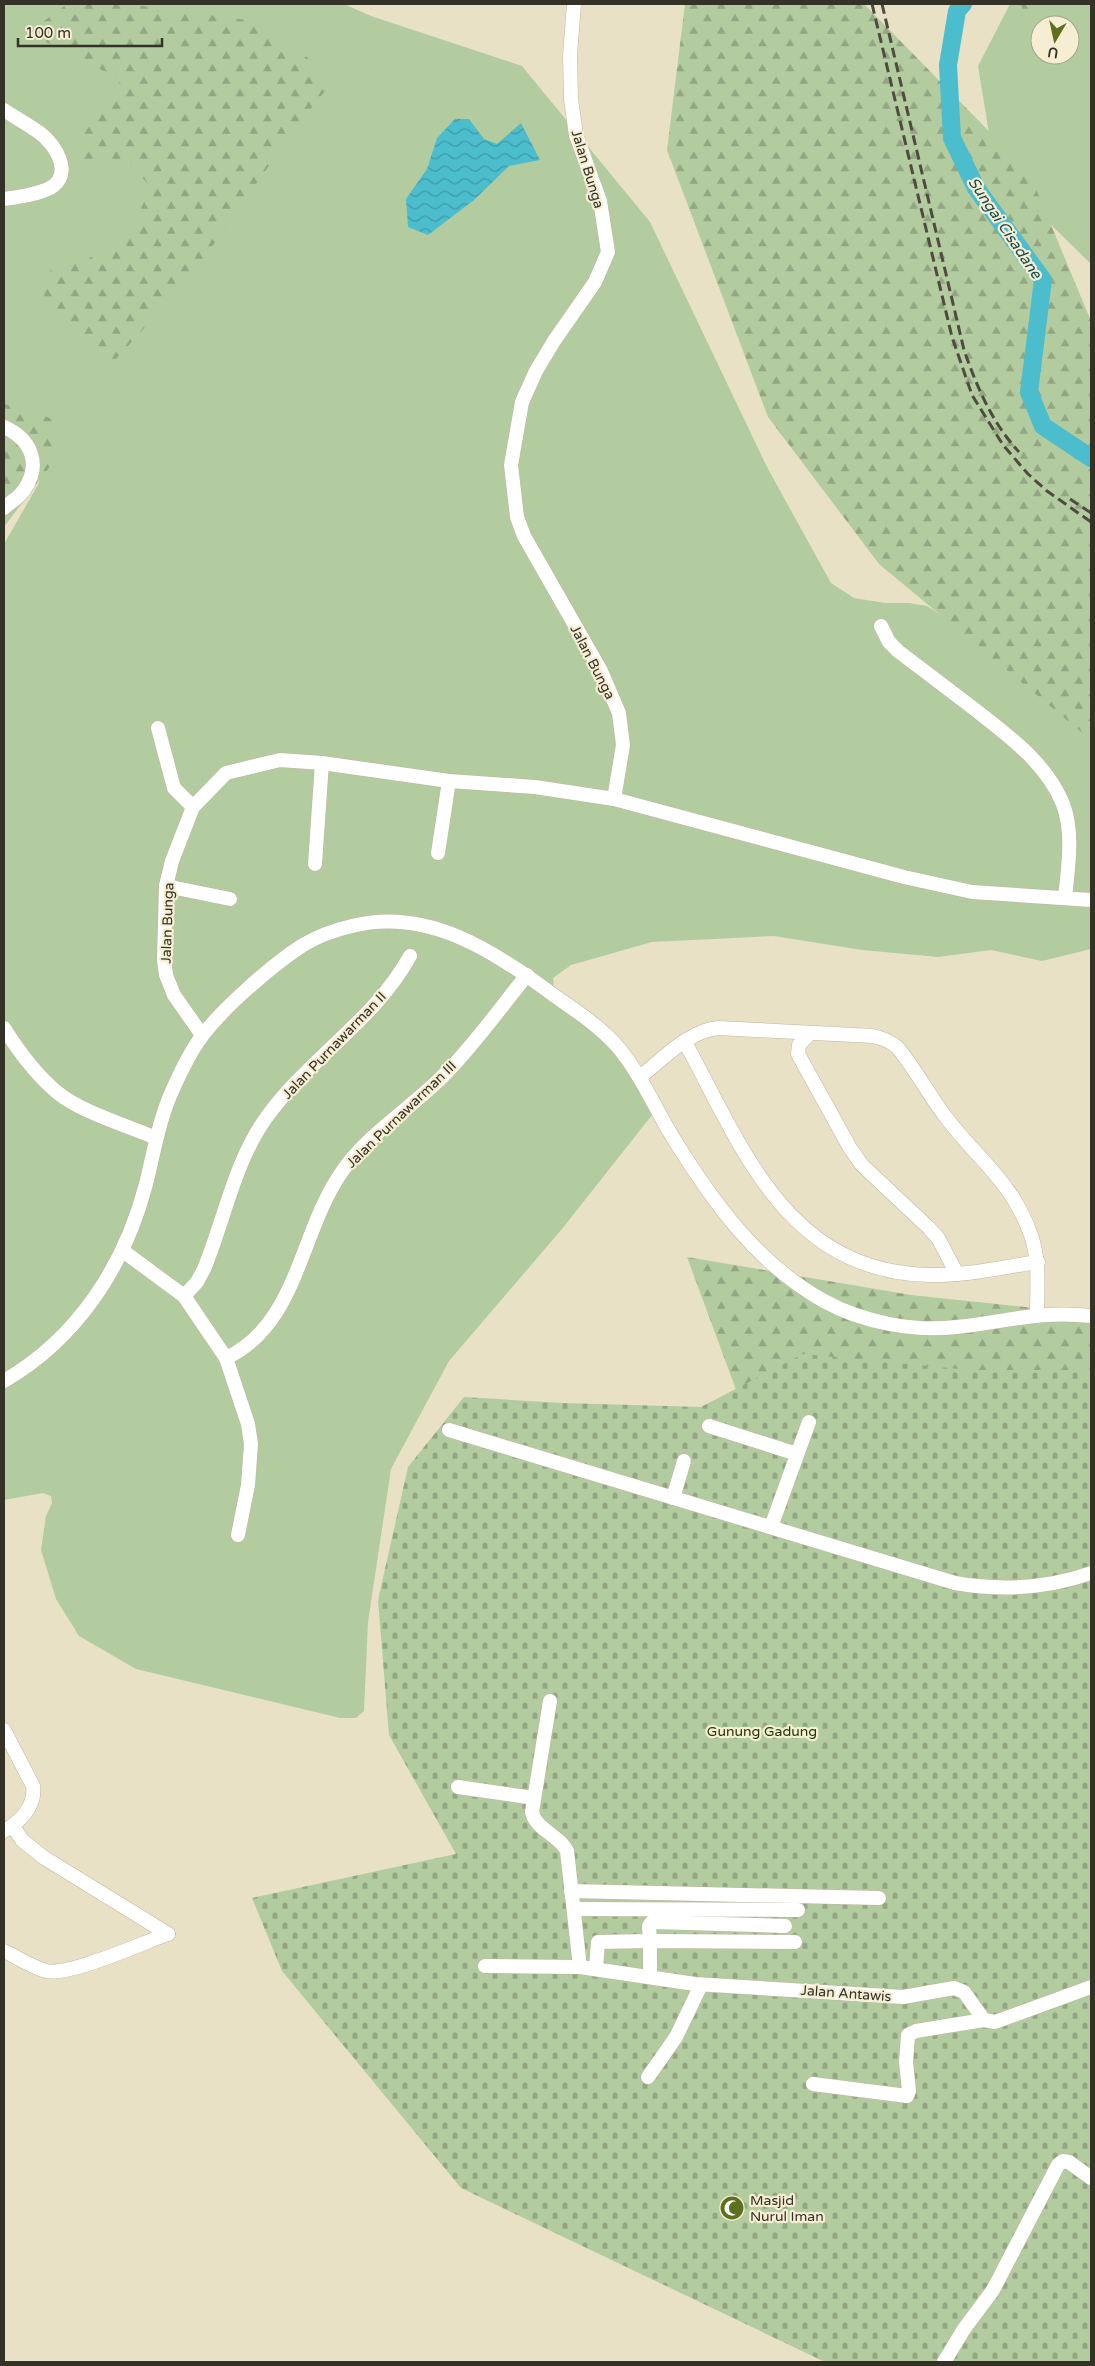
<svg xmlns="http://www.w3.org/2000/svg" width="1095" height="2366" font-family="'Varela Round',sans-serif">
  <style>
    .grass { fill: #b2cca0; fill-rule: evenodd }
    .forest { fill: url(#forest-firs) }
    .cemetery { fill: url(#cemetery-stones) }
    .water { fill: url(#water-waves) }
    .lines { fill: none; stroke-linecap: round; stroke-linejoin: round }
    .river { stroke: #4bbdcd; stroke-width: 18 }
    .minor-casing { stroke: #beb69d; stroke-width: 15 }
    .minor { stroke: #fff; stroke-width: 14 }
    .rail { stroke: #4f4c3f; stroke-width: 3; stroke-dasharray: 10 5; stroke-linecap: butt }
    .labels { text-anchor: middle; stroke-width: 4.5; stroke-linejoin: round; paint-order: stroke }
    .street-label { font-size: 14px; fill: #343127; stroke: #f6eed3 }
    .park-label { font-size: 14px; fill: #213a07; stroke: #f6eed3 }
    .poi-label { font-size: 14px; fill: #343127; stroke: #f6eed3; text-anchor: start }
    .water-label { font-size: 15px; font-style: italic; fill: #16484f; stroke: #f6eed3 }
  </style>
  <defs>
    <pattern id="forest-firs" width="22" height="20" patternUnits="userSpaceOnUse" patternTransform="scale(1.25)"><rect width="22" height="20" fill="#b2cca0"/><path d="M5 1l3.5 6h-7zM16 11l3.5 6h-7z" fill="#92a682"/></pattern>
    <pattern id="cemetery-stones" width="16" height="16" patternUnits="userSpaceOnUse" patternTransform="scale(1.25)"><rect width="16" height="16" fill="#b2cca0"/><path d="M2 7V4a2 2 0 0 1 4 0v3zM10 15v-3a2 2 0 0 1 4 0v3z" fill="#92a682"/></pattern>
    <pattern id="water-waves" width="16" height="10" patternUnits="userSpaceOnUse" patternTransform="scale(1.25)"><rect width="16" height="10" fill="#4bbdcd"/><path d="M0 5q4-4 8 0t8 0" fill="none" stroke="#3f9aa6"/></pattern>
  </defs>
  <rect width="100%" height="100%" fill="#e9e1c6"/>
  <g class="grass">
    <path d="M4,4H344L371,16L522,66L650,222L767,467L831,583L854,598L885,603H909L927,606L1040,679L1091,735V949L1042,961L991,950L938,957L862,950L774,936L652,942L571,965L553,978L554,988C576,1008 657,1072 657,1100C657,1105 653,1111 652,1115L562,1229L449,1361L391,1469L368,1622L364,1711L356,1718H340L136,1669L79,1636L56,1599L41,1550L46,1516L52,1503L51,1496L43,1493L4,1500V544L39,483L44,459L4,419Z"/>
    <path d="M1010,4H1091V264L995,170L978,66ZM1040,25H1070V55H1040Z"/>
  </g>
  <g class="forest">
    <path d="M67,4H128L247,20L307,57L330,85L296,127L188,281L114,361L43,298L52,265L71,260H86L127,238L151,187L126,160L85,164L79,137L117,98L120,79L28,33Z"/>
    <path d="M685,4H864L1029,172L1091,321V740L879,564L768,417L667,150Z"/>
    <path d="M1021,4H1047L1027,25Z"/>
    <path d="M4,404L31,410L56,421L54,461L4,527Z"/>
    <path d="M687,1257L911,1295L1091,1314V1605L762,1460Z"/>
  </g>
  <path class="cemetery" d="M803,1354L970,1370H1091V2362H825L461,2188L282,1971L252,1898L456,1854L389,1735L378,1600L408,1467L464,1397L562,1403L701,1407Z"/>
  <path class="water" d="M455,119H469L484,139L497,144L521,123L540,160L509,166L474,200L428,235L408,227L406,199L427,169L437,138Z"/>
  <g class="lines">
    <path class="river" d="M963,4L957,11L948,65L952,138L976,188L1043,280L1029,392L1043,426L1091,458"/>
    <defs>
      <g id="minor">
        <path d="M4,110C16,118 29,125 40,133C56,145 74,175 50,188C36,195 18,197 4,199"/>
        <path d="M4,427C31,439 42,464 24,490C19,498 10,502 4,508"/>
        <path d="M881,626L889,642L898,651C923,670 948,689 973,708C1007,735 1046,762 1063,804C1074,834 1068,867 1065,898"/>
        <path d="M158,728L174,788L193,807"/>
        <path d="M614,799L904,877L972,892L1091,900"/>
        <path d="M438,853L449,781"/>
        <path d="M315,864L322,763"/>
        <path d="M166,886L230,899"/>
        <path d="M4,1028C19,1052 36,1075 58,1093C81,1112 128,1126 156,1138"/>
        <path d="M810,1033L799,1045L798,1054L850,1148L862,1165L929,1228L938,1238L957,1274"/>
        <path d="M202,1035L174,995L166,975L164,960L166,886L172,861L193,807L226,773L280,760L322,763L449,781L535,787L614,799L623,745L619,713L601,671L524,536L517,517L511,465L522,402L536,371L554,341L595,282L608,252L600,201L576,135L571,99L570,55L574,4"/>
        <path d="M685,1042C743,1149 787,1272 929,1275C965,1276 1003,1267 1038,1262"/>
        <path d="M640,1077C663,1059 688,1031 718,1028L873,1036C882,1038 890,1041 897,1047C915,1068 928,1094 945,1116C977,1159 1012,1181 1031,1235C1040,1262 1037,1286 1037,1314"/>
        <path d="M123,1251L184,1296L226,1358L248,1424L251,1444L248,1485L238,1535"/>
        <path d="M184,1296L197,1282L204,1269C225,1218 234,1163 266,1118C309,1058 375,1020 410,956"/>
        <path d="M226,1358C296,1326 300,1235 339,1176C366,1134 411,1109 445,1074C475,1044 500,1008 527,975"/>
        <path d="M4,1381C78,1338 125,1265 146,1184C154,1152 159,1119 173,1089C181,1071 190,1052 202,1036C224,1007 272,965 303,945C318,936 335,930 352,926C427,907 494,951 552,994C575,1010 598,1025 617,1046C640,1073 654,1106 672,1136C712,1201 757,1264 824,1301C862,1322 913,1332 956,1327C1005,1322 1041,1310 1091,1316"/>
        <path d="M709,1426L797,1454"/>
        <path d="M449,1430L955,1583C1002,1591 1046,1589 1091,1573"/>
        <path d="M673,1498L684,1461"/>
        <path d="M771,1527L809,1422"/>
        <path d="M550,1701L532,1812C535,1829 560,1836 567,1851L580,1967"/>
        <path d="M4,1730L33,1786C36,1806 20,1822 4,1831"/>
        <path d="M458,1787L534,1798"/>
        <path d="M13,1826L22,1840L43,1857L168,1934"/>
        <path d="M571,1891L879,1898"/>
        <path d="M574,1909L798,1910"/>
        <path d="M4,1951C17,1957 32,1967 46,1971C70,1976 142,1943 168,1934"/>
        <path d="M485,1966L580,1967L695,1984L903,1997L954,1988L964,1992L984,2020L995,2022L1091,1987"/>
        <path d="M596,1969L598,1942L650,1941L649,1926L652,1922L785,1926"/>
        <path d="M650,1977V1941L795,1942"/>
        <path d="M648,2077L676,2037L701,1985"/>
        <path d="M813,2084L907,2096L909,2091L906,2062L908,2035L916,2031L984,2020"/>
        <path d="M944,2362L964,2329L993,2290L1058,2165L1063,2161L1069,2162L1091,2178"/>
      </g>
    </defs>
    <use href="#minor" class="minor-casing"/>
    <use href="#minor" class="minor"/>
    <g class="rail">
      <path d="M872,4L952,337L972,395L1003,445L1028,474L1047,491L1091,522"/>
      <path d="M882,4L964,350C977,387 992,423 1019,452"/>
      <path d="M1070,499L1091,513"/>
    </g>
  </g>
  <defs>
    <symbol id="mosque-disc" viewBox="-11 -11 22 22"><circle r="9.5" fill="#5d701f" stroke="#f6eed3"/><path d="M3.5-4.9A6 6 0 1 0 3.5 4.9A5 5 0 1 1 3.5-4.9Z" fill="#fff"/></symbol>
  </defs>
  <g fill-rule="evenodd">
    <use href="#mosque-disc" x="718" y="2194" width="28" height="28"/>
  </g>
  <g class="labels">
    <g class="street-label">
      <text transform="translate(588 169) rotate(73)" y="5">Jalan Bunga</text>
      <text transform="translate(593 662) rotate(63)" y="5">Jalan Bunga</text>
      <text transform="translate(167 923) rotate(-88)" y="5">Jalan Bunga</text>
      <text transform="translate(334 1045) rotate(-46)" y="5">Jalan Purnawarman II</text>
      <text transform="translate(401 1114) rotate(-44)" y="5">Jalan Purnawarman III</text>
      <text transform="translate(846 1993) rotate(4)" y="5">Jalan Antawis</text>
    </g>
    <g class="park-label">
      <text x="762" y="1736">Gunung Gadung</text>
    </g>
    <g class="poi-label">
      <text x="750" y="2205">Masjid<tspan x="750" dy="16">Nurul Iman</tspan></text>
    </g>
    <g class="water-label">
      <text transform="translate(1005 228) rotate(56)" y="5">Sungai Cisadane</text>
    </g>
  </g>
  <rect width="1095" height="2366" fill="none" stroke="#343127" stroke-width="10"/>
  <g transform="translate(1055 40) rotate(189)"><circle r="24" fill="#f6eed3" stroke="#a8a28e"/>
  <path d="M0-4L9 19L0 12L-9 19Z" fill="#5d701f"/>
  <text y="-8" font-size="14" font-weight="bold" text-anchor="middle" fill="#343127">U</text>
  </g>
  <path d="M18 38v8h144v-8" fill="none" stroke="#343127" stroke-width="2.5"/>
  <text x="25" y="38" font-size="15" fill="#343127" stroke="#f6eed3" stroke-width="4" paint-order="stroke">100 m</text>
</svg>
